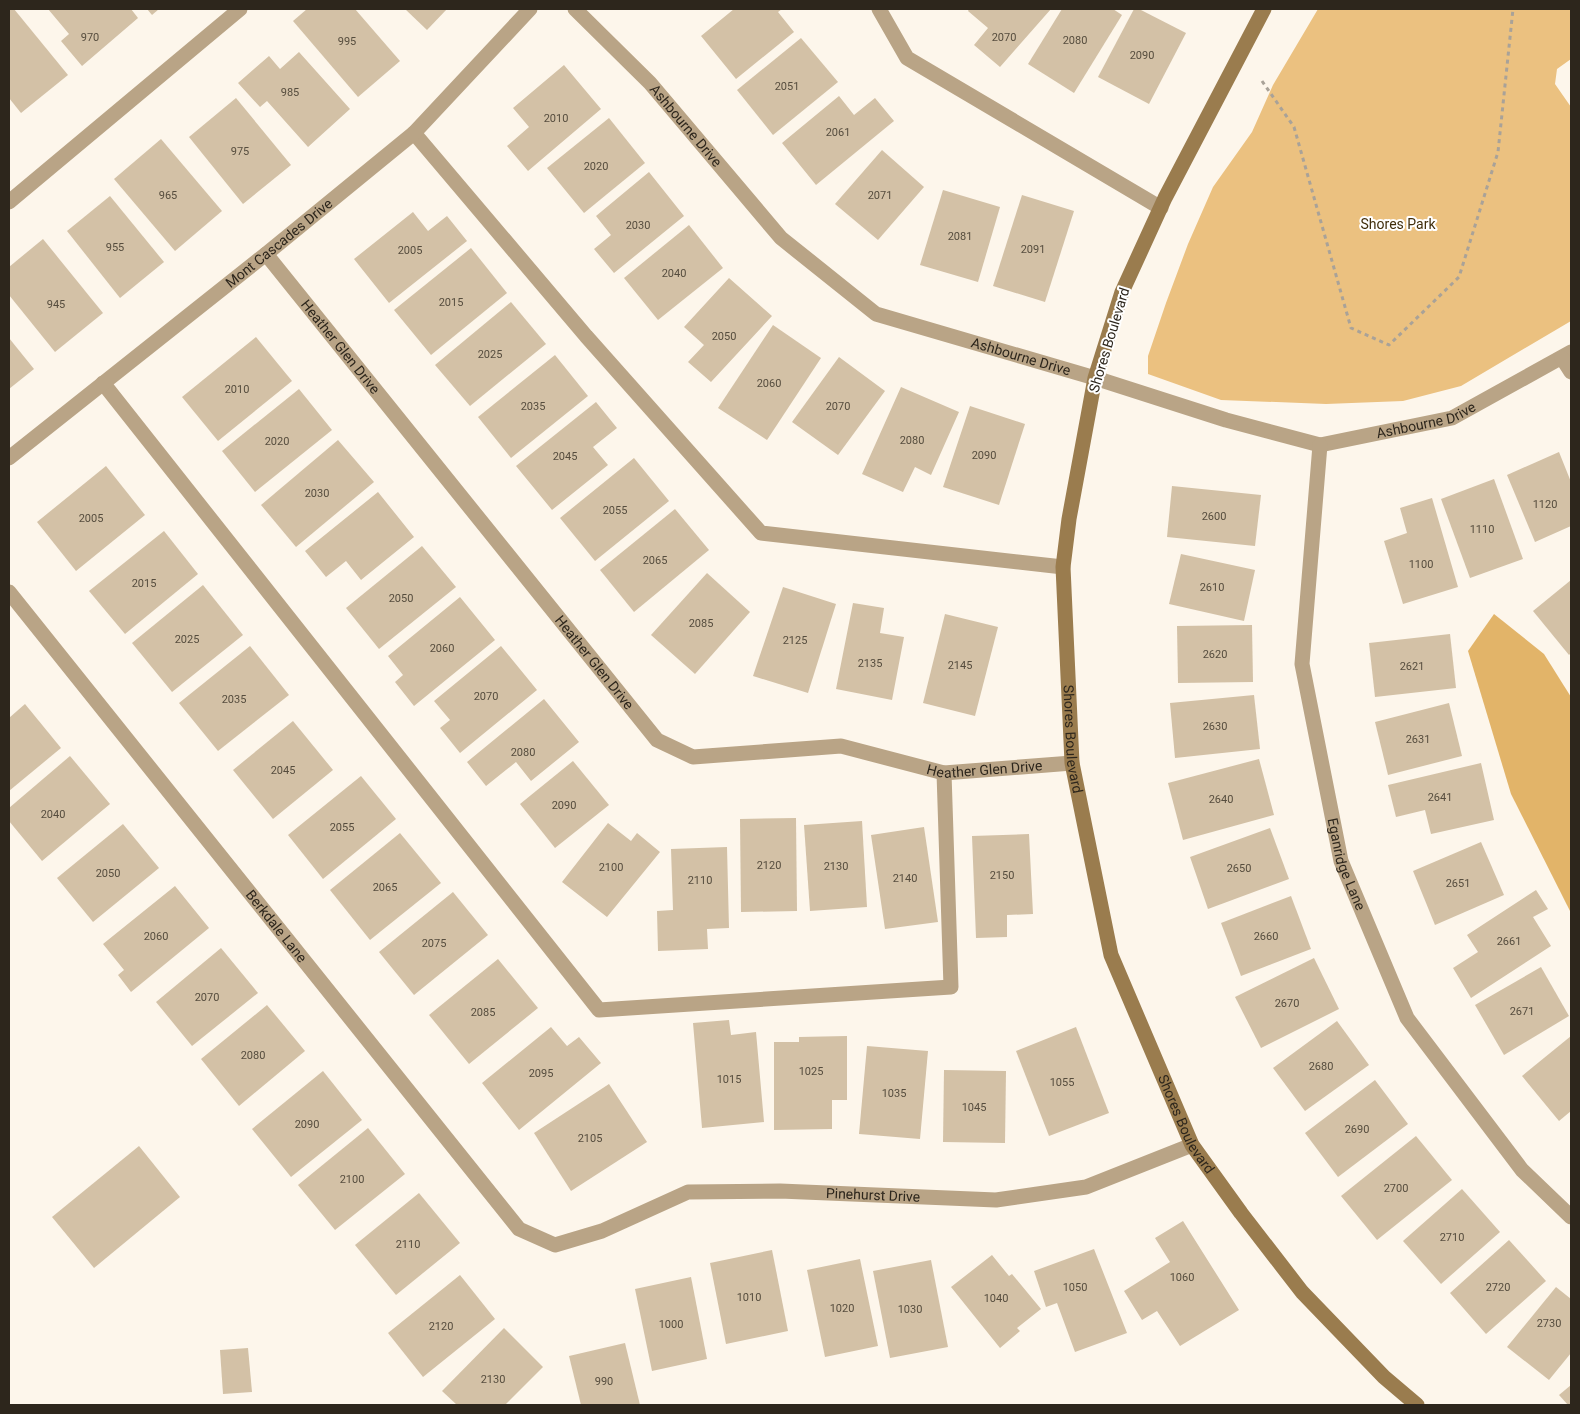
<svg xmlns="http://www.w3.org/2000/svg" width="1580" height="1414" font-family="Roboto,sans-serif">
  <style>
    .green { fill: #ebc180 }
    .forest { fill: #e2b469 }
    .building { fill: #d3c1a6 }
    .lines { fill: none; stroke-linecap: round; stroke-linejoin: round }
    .path { stroke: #a9a298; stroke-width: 3; stroke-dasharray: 4 4; stroke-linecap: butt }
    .lane { stroke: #b9a486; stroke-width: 15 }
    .street { stroke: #b9a486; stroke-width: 15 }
    .secondary { stroke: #9a7c4e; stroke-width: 15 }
    .labels { text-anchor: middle; stroke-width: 4; stroke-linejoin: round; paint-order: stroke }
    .number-label { font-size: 11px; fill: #564d3e }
    .street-label { font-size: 14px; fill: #2d261c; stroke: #fff }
    .park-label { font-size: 14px; fill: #412e0c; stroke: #fff }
  </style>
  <rect width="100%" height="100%" fill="#fdf6eb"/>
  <path class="green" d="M1318,9H1571V59L1557,69L1555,84L1571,107V321L1461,386L1403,401L1326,404L1221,400L1148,374V356L1166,303L1188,244L1213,187L1252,132L1273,85Z"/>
  <path class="forest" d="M1494,614L1544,654L1571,697V913L1511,794L1468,651Z"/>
  <g class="building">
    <path d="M9,9H14L68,75L21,113L9,98Z"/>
    <path d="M48,9H131L138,18L82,66L61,41L69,34Z"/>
    <path d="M147,9H159L152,15Z"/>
    <path d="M307,9H355L400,61L358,97L293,21Z"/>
    <path d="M405,9H447L427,30Z"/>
    <path d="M734,9H782L778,12L794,32L736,79L701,36Z"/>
    <path d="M969,9H1051L1000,67L974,45L988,28L968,11Z"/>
    <path d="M1062,9H1113L1122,15L1074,93L1028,64Z"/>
    <path d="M1134,9H1139L1186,33L1149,104L1098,77Z"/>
    <path d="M801,38L838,82L773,135L737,90Z"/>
    <path d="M299,52L350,109L308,147L267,101L260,107L238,83L269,56L280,69Z"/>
    <path d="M564,65L601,109L528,171L507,146L529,127L513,108Z"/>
    <path d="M839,96L854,115L875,98L894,121L816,185L782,143Z"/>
    <path d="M236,98L291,165L243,204L189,137Z"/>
    <path d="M609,118L645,163L584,213L547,168Z"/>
    <path d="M161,139L222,211L175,251L114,179Z"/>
    <path d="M882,150L924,187L878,240L835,204Z"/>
    <path d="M649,172L684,216L614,273L594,249L611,235L596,216Z"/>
    <path d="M943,190L1000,207L978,282L920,265Z"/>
    <path d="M1022,195L1074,211L1045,302L993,286Z"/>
    <path d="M110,196L164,262L120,298L67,231Z"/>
    <path d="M413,212L428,231L447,216L467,241L389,303L354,259Z"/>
    <path d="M689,225L723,268L658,320L624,278Z"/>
    <path d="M43,239L103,313L55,352L9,295V267Z"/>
    <path d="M471,248L507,293L431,355L394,310Z"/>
    <path d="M729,278L772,316L711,382L688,362L704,345L684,327Z"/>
    <path d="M511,302L546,344L470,406L435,365Z"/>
    <path d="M773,325L821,358L767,440L718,408Z"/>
    <path d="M256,337L292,381L218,441L182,397Z"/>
    <path d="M9,338L34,369L9,389Z"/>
    <path d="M555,355L588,396L511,458L478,417Z"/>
    <path d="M839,357L885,391L838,455L792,422Z"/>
    <path d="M901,387L959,412L931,475L915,467L903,492L862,474Z"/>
    <path d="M299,389L332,430L255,492L222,451Z"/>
    <path d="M596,402L617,428L593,447L608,465L552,510L516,466Z"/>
    <path d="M970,406L1025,424L999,505L943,487Z"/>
    <path d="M338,440L374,482L296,547L261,505Z"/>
    <path d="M1559,452L1571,482V526L1535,542L1507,475Z"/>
    <path d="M634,458L669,501L595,561L560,518Z"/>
    <path d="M106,466L145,515L76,571L37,522Z"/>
    <path d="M1494,479L1523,559L1470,578L1441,499Z"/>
    <path d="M1172,486L1261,495L1255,546L1167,537Z"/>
    <path d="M378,492L414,537L361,580L346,561L326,577L305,551Z"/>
    <path d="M1432,498L1458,587L1403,604L1384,541L1407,533L1400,508Z"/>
    <path d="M675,509L709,550L634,612L600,570Z"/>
    <path d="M164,531L198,574L125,634L89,591Z"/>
    <path d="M422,546L456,587L379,649L346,608Z"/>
    <path d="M1181,554L1255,570L1244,621L1169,604Z"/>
    <path d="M707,573L750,612L695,674L651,635Z"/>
    <path d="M1571,580V653L1569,655L1533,611Z"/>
    <path d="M203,585L243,635L172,692L132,643Z"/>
    <path d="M783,587L836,604L808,693L753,676Z"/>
    <path d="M460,597L495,640L414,706L395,682L403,675L388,656Z"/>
    <path d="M853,603L884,608L880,633L904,637L892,700L836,689Z"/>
    <path d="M945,614L998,627L975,716L923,703Z"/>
    <path d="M1252,625L1253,682L1178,683L1177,626Z"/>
    <path d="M1450,634L1456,688L1375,697L1369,643Z"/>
    <path d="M250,646L289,695L218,751L179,703Z"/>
    <path d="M501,646L537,690L460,753L440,728L450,720L434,701Z"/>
    <path d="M1254,695L1260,749L1175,758L1170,703Z"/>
    <path d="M544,699L579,742L531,781L516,762L486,786L467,762Z"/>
    <path d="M1449,703L1462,756L1388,775L1375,722Z"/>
    <path d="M25,704L61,748L9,791V718Z"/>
    <path d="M293,721L333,770L273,819L233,770Z"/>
    <path d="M70,756L110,804L42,861L9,821V808Z"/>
    <path d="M1259,759L1274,815L1183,840L1168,783Z"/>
    <path d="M573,761L609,805L555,848L520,804Z"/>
    <path d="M1481,763L1494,820L1431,834L1425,810L1396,817L1388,785Z"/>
    <path d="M361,776L396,819L323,879L288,835Z"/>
    <path d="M796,818L797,911L741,912L740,819Z"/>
    <path d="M862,821L867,907L810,911L804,825Z"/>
    <path d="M608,823L631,841L637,833L660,852L607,917L562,882Z"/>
    <path d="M123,824L159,868L93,922L57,878Z"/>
    <path d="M924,827L938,922L885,929L871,835Z"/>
    <path d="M1270,828L1289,879L1208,909L1190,857Z"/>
    <path d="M400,833L441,883L370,940L330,890Z"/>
    <path d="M1029,834L1033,914L1007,915V937L976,938L972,836Z"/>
    <path d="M1481,842L1504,895L1435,925L1413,871Z"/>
    <path d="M727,847L729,928L707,929L708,949L658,951L657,911L673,910L671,849Z"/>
    <path d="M175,886L209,928L131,992L118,975L124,970L103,944Z"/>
    <path d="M1536,890L1548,909L1533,917L1551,946L1471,998L1453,968L1478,952L1467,935Z"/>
    <path d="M453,892L488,935L414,995L379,952Z"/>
    <path d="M1291,896L1311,949L1241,976L1221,923Z"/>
    <path d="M221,948L258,993L192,1046L156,1002Z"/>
    <path d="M1314,958L1339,1009L1261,1048L1235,997Z"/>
    <path d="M498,959L538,1008L469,1064L429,1015Z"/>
    <path d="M1541,967L1569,1016L1504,1055L1475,1005Z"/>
    <path d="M267,1005L305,1051L239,1106L201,1059Z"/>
    <path d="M729,1020L731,1035L756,1032L764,1122L702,1128L693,1023Z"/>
    <path d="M1337,1021L1369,1065L1305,1111L1273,1068Z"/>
    <path d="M551,1027L567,1046L579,1037L601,1063L519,1130L482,1083Z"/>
    <path d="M1076,1027L1109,1113L1049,1136L1016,1051Z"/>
    <path d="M847,1036V1100H832V1129L774,1130V1042H799V1037Z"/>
    <path d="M1571,1036V1111L1559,1121L1522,1076Z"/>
    <path d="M867,1046L928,1051L920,1139L859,1134Z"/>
    <path d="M944,1070L1006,1071L1005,1143L943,1142Z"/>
    <path d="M323,1071L362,1120L291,1177L252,1129Z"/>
    <path d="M1375,1080L1408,1124L1338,1177L1305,1133Z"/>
    <path d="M609,1084L647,1142L571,1191L534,1133Z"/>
    <path d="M368,1128L405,1174L335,1230L298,1185Z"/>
    <path d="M1416,1136L1452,1180L1377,1240L1341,1196Z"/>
    <path d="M139,1146L180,1197L94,1268L52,1217Z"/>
    <path d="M1462,1189L1500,1232L1441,1284L1403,1241Z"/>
    <path d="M419,1193L460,1243L396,1295L355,1245Z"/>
    <path d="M1183,1221L1239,1310L1180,1346L1157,1311L1142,1320L1124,1291L1170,1262L1155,1238Z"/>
    <path d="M1509,1240L1546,1281L1486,1334L1450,1293Z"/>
    <path d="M1094,1249L1127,1333L1075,1352L1057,1303L1046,1307L1034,1271Z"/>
    <path d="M772,1250L788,1331L726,1344L710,1263Z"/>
    <path d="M992,1255L1009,1276L1012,1274L1041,1309L1017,1328L1020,1331L1000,1348L951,1287Z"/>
    <path d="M860,1259L878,1346L825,1357L807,1270Z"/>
    <path d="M931,1260L948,1347L890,1358L873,1271Z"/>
    <path d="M460,1275L495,1319L423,1377L388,1333Z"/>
    <path d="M691,1277L707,1359L652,1371L635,1289Z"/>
    <path d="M1556,1287L1571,1299V1353L1549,1380L1507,1347Z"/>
    <path d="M504,1328L543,1367L505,1405H457L442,1391Z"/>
    <path d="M625,1343L640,1405H581L569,1356Z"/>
    <path d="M248,1348L252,1392L223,1394L220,1350Z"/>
    <path d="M1571,1385V1405H1568L1559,1395Z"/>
  </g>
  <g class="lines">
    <path class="path" d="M1262,81L1294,127L1351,328L1389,345L1459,277L1498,152L1513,9"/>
    <g class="lane">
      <path d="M879,9L907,58L1161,208"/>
      <path d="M414,133L586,336L761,533L1063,567"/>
      <path d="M9,202L240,9"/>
      <path d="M103,383L599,1010L951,987L944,773"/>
    </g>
    <g class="street">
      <path id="s1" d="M575,9L650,83L781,238L876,314L1095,378L1226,420L1320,445L1452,418L1571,352"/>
      <path id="s2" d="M266,254L657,740L693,757L841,746L944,773L1072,763"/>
      <path d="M1562,358L1571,372"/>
      <path id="s3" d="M1320,445L1302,664L1341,861L1407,1018L1522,1170L1571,1217"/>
      <path id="s4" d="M9,458L266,254L414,133L530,9"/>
      <path id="s5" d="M9,592L519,1229L555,1245L602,1231L688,1192L780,1191L996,1200L1086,1187L1192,1145"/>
    </g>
    <path class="secondary" id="s6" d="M1264,9L1165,198L1122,292L1095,378L1069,519L1063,567L1072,763L1111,955L1192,1145L1241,1213L1302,1292L1384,1377L1417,1405"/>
  </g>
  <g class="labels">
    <g class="number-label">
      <text x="90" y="41">970</text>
      <text x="1004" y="41">2070</text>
      <text x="1075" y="44">2080</text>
      <text x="347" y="45">995</text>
      <text x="1142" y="59">2090</text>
      <text x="787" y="90">2051</text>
      <text x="290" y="96">985</text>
      <text x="556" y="122">2010</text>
      <text x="838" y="136">2061</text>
      <text x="240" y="155">975</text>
      <text x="596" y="170">2020</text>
      <text x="168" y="199">965</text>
      <text x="880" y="199">2071</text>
      <text x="638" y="229">2030</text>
      <text x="960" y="240">2081</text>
      <text x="115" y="251">955</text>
      <text x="1033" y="253">2091</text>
      <text x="410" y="254">2005</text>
      <text x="674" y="277">2040</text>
      <text x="451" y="306">2015</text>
      <text x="56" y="308">945</text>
      <text x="724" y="340">2050</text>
      <text x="490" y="358">2025</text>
      <text x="769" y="387">2060</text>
      <text x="237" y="393">2010</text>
      <text x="533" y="410">2035</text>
      <text x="838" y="410">2070</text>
      <text x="912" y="444">2080</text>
      <text x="277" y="445">2020</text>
      <text x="984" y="459">2090</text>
      <text x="565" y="460">2045</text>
      <text x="317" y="497">2030</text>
      <text x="1545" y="508">1120</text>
      <text x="615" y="514">2055</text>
      <text x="1214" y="520">2600</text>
      <text x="91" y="522">2005</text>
      <text x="1482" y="533">1110</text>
      <text x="655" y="564">2065</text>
      <text x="1421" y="568">1100</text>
      <text x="144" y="587">2015</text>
      <text x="1212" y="591">2610</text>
      <text x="401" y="602">2050</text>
      <text x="701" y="627">2085</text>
      <text x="187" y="643">2025</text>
      <text x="795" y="644">2125</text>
      <text x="442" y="652">2060</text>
      <text x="1215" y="658">2620</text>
      <text x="870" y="667">2135</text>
      <text x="960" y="669">2145</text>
      <text x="1412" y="670">2621</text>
      <text x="486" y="700">2070</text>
      <text x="234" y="703">2035</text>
      <text x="1215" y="730">2630</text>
      <text x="1418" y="743">2631</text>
      <text x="523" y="756">2080</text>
      <text x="283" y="774">2045</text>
      <text x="1440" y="801">2641</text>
      <text x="1221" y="803">2640</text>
      <text x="564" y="809">2090</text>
      <text x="53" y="818">2040</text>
      <text x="342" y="831">2055</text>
      <text x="769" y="869">2120</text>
      <text x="836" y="870">2130</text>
      <text x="611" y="871">2100</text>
      <text x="1239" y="872">2650</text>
      <text x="108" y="877">2050</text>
      <text x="1002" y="879">2150</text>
      <text x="905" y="882">2140</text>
      <text x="700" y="884">2110</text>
      <text x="1458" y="887">2651</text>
      <text x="385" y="891">2065</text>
      <text x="156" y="940">2060</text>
      <text x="1266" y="940">2660</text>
      <text x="1509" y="945">2661</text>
      <text x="434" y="947">2075</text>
      <text x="207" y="1001">2070</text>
      <text x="1287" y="1007">2670</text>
      <text x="1522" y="1015">2671</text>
      <text x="483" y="1016">2085</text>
      <text x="253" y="1059">2080</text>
      <text x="1321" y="1070">2680</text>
      <text x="811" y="1075">1025</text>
      <text x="541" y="1077">2095</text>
      <text x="729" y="1083">1015</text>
      <text x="1062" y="1086">1055</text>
      <text x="894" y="1097">1035</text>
      <text x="974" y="1111">1045</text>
      <text x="307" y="1128">2090</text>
      <text x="1357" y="1133">2690</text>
      <text x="590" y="1142">2105</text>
      <text x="352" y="1183">2100</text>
      <text x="1396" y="1192">2700</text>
      <text x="1452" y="1241">2710</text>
      <text x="408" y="1248">2110</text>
      <text x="1182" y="1281">1060</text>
      <text x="1075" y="1291">1050</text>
      <text x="1498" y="1291">2720</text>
      <text x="749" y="1301">1010</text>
      <text x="996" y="1302">1040</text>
      <text x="842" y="1312">1020</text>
      <text x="910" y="1313">1030</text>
      <text x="1549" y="1327">2730</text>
      <text x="671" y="1328">1000</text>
      <text x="441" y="1330">2120</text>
      <text x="493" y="1383">2130</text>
      <text x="604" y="1385">990</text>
    </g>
    <g class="street-label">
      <text dy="5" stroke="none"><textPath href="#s1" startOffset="161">Ashbourne Drive</textPath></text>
      <text dy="5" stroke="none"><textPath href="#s4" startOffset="345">Mont Cascades Drive</textPath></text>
      <text transform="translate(1109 340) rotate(-73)" y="5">Shores Boulevard</text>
      <text dy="5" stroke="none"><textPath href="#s2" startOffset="119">Heather Glen Drive</textPath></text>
      <text dy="5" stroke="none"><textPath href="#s1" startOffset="581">Ashbourne Drive</textPath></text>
      <text dy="5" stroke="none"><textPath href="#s1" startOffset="1002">Ashbourne Drive</textPath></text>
      <text dy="5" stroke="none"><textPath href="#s2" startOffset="524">Heather Glen Drive</textPath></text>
      <text dy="5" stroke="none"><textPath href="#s6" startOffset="771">Shores Boulevard</textPath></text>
      <text dy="5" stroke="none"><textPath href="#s2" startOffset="959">Heather Glen Drive</textPath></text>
      <text dy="5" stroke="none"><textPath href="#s3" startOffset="425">Eganridge Lane</textPath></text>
      <text dy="5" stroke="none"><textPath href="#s5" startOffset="428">Berkdale Lane</textPath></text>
      <text dy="5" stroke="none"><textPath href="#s6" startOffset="1176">Shores Boulevard</textPath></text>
      <text dy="5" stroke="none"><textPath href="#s5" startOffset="1184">Pinehurst Drive</textPath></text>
    </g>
    <g class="park-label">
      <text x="1398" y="229">Shores Park</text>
    </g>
  </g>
  <rect width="1580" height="1414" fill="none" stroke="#2d261c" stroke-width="20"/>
</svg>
